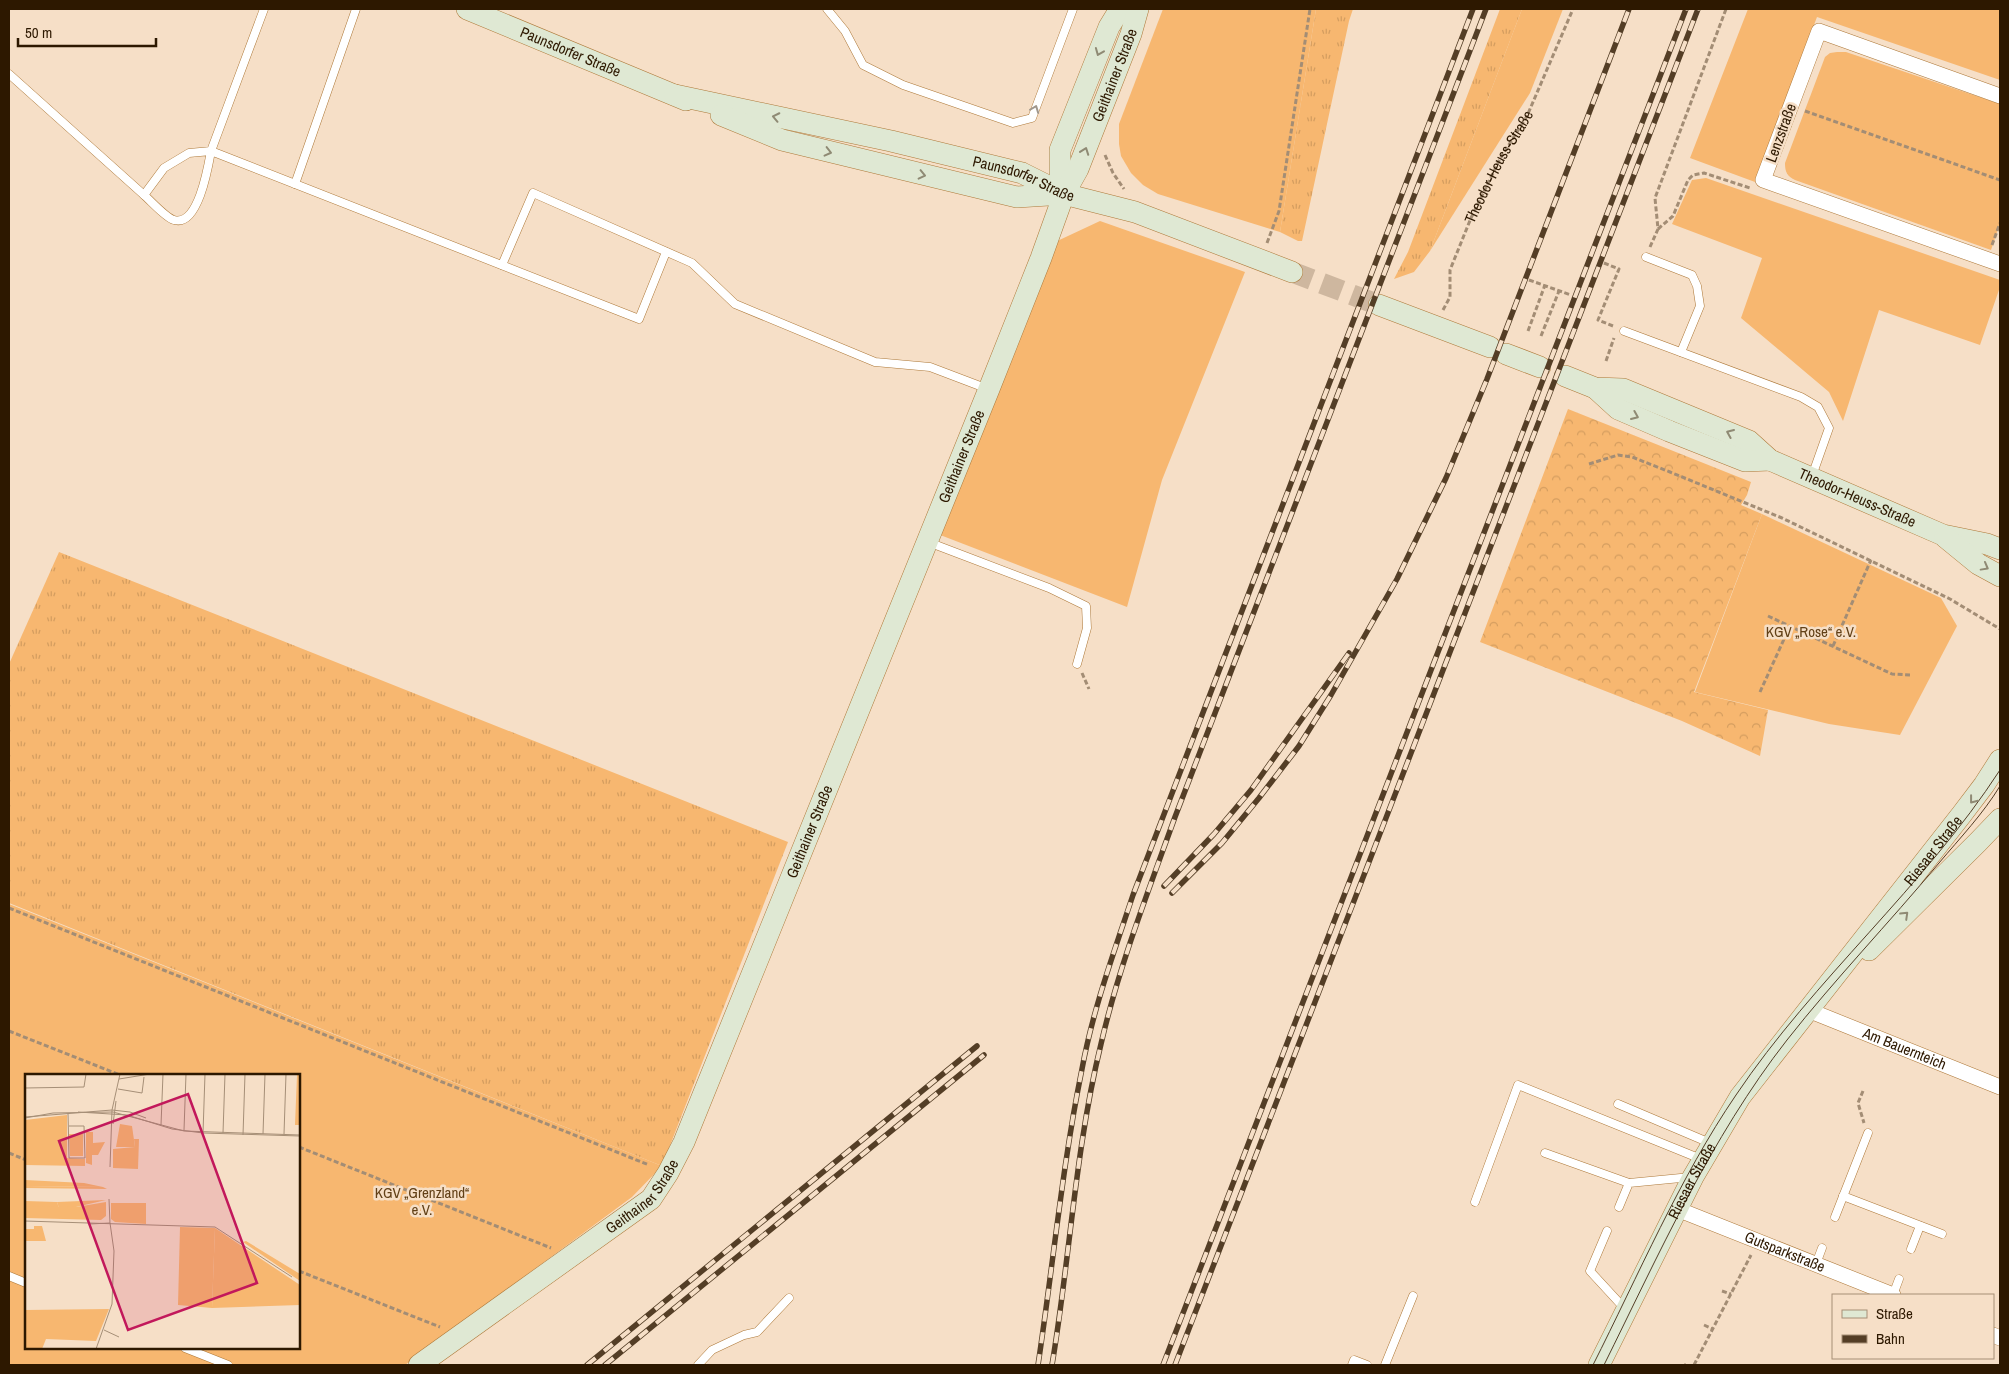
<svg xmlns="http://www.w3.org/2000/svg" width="2009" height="1374" font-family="'Archivo Narrow',sans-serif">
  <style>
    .grass { fill: url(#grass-tufts) }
    .forest { fill: url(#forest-crowns) }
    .garden { fill: #f7b770; fill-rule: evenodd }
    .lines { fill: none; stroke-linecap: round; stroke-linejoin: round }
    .secondary-tunnel { stroke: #ceb79f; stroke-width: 21; stroke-dasharray: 21 11; stroke-linecap: butt }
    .lane-casing { stroke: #ae7939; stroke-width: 9 }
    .street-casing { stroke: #ae7939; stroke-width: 16 }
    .secondary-casing { stroke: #ae7939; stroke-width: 22 }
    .path { stroke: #a38d75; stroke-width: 3; stroke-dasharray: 5 2.5; stroke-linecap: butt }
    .lane { stroke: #fff; stroke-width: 8 }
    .street { stroke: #fff; stroke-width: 15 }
    .secondary { stroke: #dfe8d3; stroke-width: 21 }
    .tram { stroke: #543e26; stroke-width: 1 }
    .rail-casing { stroke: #543e26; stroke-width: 5.5 }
    .rail { stroke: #f6dfc7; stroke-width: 4; stroke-dasharray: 11; stroke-linecap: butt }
    .oneway { stroke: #8f8a74 }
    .oneway2 { stroke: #a0978c }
    .labels { text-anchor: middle; stroke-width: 5; stroke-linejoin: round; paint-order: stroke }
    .street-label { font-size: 15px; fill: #2d1800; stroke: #f6dfc7 }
    .park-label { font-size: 15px; fill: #624017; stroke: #f6dfc7 }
    .inset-road { fill: none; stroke: #a68f77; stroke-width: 1 }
    .view { fill: #c2185b; fill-opacity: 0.15; stroke: #c2185b; stroke-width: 2.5 }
    .inset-edge { fill: none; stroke: #2d1800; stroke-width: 2.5 }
  </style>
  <defs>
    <pattern id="grass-tufts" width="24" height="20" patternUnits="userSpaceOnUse" patternTransform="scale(1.25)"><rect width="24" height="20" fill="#f7b770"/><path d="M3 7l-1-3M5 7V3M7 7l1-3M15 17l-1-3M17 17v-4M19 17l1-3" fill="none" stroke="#d49d5f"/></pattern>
    <pattern id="forest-crowns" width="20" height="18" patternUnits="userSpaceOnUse" patternTransform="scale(1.25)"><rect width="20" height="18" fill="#f7b770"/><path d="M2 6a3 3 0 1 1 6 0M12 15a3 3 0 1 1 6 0" fill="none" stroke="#d49d5f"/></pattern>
  </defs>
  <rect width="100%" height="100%" fill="#f6dfc7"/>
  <g class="grass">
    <path d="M1316,9H1353L1349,21L1302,241H1298L1280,232Z"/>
    <path d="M1500,9H1522L1430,251L1414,272L1394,279L1408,252Z"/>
    <path d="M59,552L788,842L662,1166L9,903V664Z"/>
  </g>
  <path class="forest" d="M1568,409L1751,482L1747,495L1741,505L1762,514L1694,692L1768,710L1760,756L1682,721L1480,642Z"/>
  <g class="garden">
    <path d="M1163,9H1316L1280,232L1158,194L1143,185L1131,173L1121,156L1119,144V124Z"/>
    <path d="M1522,9H1563L1530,93L1430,251Z"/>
    <path d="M1748,9H2000V80L1817,17L1755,182L1690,158Z"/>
    <path d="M1837,52H1846L2000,104V223L1991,250L1795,180C1787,176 1785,172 1785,163L1825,57L1830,53Z"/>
    <path d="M1706,178L2000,280V287L1980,345L1879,310L1843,421L1829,392L1741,318L1762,258L1672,224L1692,180Z"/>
    <path d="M1100,221L1245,272L1162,480L1127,607L935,533L1053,243Z"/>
    <path d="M1762,514L1941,598L1957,626L1900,735L1829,724L1695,692Z"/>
    <path d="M9,904L662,1166L632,1197L405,1365H9ZM26,1075H299V1348H26Z"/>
  </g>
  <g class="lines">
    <path class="secondary-tunnel" d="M1292,272L1379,305"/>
    <defs>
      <g id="lane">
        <path d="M264,9L211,151C208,168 198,227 174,220C166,218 151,201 144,195L164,168L189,153L211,151L639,319L666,252"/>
        <path d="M827,9L845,31L863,65L903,85L1013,123L1032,118L1073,9"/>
        <path d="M9,74L144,195"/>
        <path d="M295,184L356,9"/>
        <path d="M1646,257L1692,275L1697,286L1700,306L1681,352"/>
        <path d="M502,265L533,193L692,263L735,304L875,362L930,367L988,389"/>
        <path d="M1624,331L1801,397L1818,407L1829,428L1812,476"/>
        <path d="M928,542L1049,588L1086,606L1087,628L1077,664"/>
        <path d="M1618,1104L1710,1143"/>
        <path d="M1545,1153L1629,1183"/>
        <path d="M1843,1196L1942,1234"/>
        <path d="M1475,1202L1518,1085L1701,1159"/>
        <path d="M1619,1207L1629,1183L1691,1177"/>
        <path d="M1835,1217L1868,1133"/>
        <path d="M1607,1231L1590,1271L1625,1309"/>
        <path d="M1911,1249L1920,1226"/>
        <path d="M1816,1264L1822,1248"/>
        <path d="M9,1276L26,1283"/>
        <path d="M1893,1295L1899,1279"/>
        <path d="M185,1348L228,1365"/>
        <path d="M698,1365L712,1350L744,1335L757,1332L789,1298"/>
        <path d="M1352,1365L1354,1360L1367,1365"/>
        <path d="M1385,1365L1413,1296"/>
      </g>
      <g id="street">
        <path d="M2000,96L1819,31L1763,180L2000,264"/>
        <path id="s2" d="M1808,1010L2000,1087"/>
        <path id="s3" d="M1677,1209L1893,1295"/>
        <path d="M1993,1335L2000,1338"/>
      </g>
      <g id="secondary">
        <path id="s4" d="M467,9L686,100"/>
        <path id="s5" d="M675,95L891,141L1022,173L1064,194L1135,212L1292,272"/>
        <path d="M721,115L782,140L1017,197L1064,194"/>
        <path d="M1064,194L1060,172V150L1109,27L1120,9"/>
        <path d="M1379,305L1490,347"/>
        <path d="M1506,354L1540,367"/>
        <path id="s6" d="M1565,376L1595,388L1623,389L1749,441L1770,460L1943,535L1987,544L2000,549"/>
        <path d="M1595,388L1618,409L1669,431L1745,461L1770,460"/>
        <path d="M1945,537L1978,564L2000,576"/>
        <path d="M1869,950L1978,842L2000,819"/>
        <path id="s7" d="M419,1365L651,1199L668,1173L684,1142L989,389L1041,258L1064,194L1078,169L1131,34L1138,9"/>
        <path id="s8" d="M1599,1365L1693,1177L1740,1097L1962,814L1984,785L2000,760"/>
      </g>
    </defs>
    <use href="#lane" class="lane-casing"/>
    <use href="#street" class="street-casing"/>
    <use href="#secondary" class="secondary-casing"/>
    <g class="path">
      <path d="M1805,111L2000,180"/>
      <path d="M1105,155L1113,173L1124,189"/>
      <path d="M1658,229L1673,216L1688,180L1693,175L1704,173L1750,188"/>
      <path d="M1267,243L1279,211L1310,9"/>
      <path d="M1992,245L2000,223"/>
      <path d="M1650,247L1658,229L1655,198L1726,9"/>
      <path d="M1604,263L1619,269L1598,320L1613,326"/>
      <path d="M1529,280L1571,295"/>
      <path id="s1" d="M1443,310L1450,297V270L1471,218L1500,159L1527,116L1573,9"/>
      <path d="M1528,331L1545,285"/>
      <path d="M1541,336L1559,291"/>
      <path d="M1606,361L1614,338"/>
      <path d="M1589,464L1618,455L1632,457L1670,472L1782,518L1950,599L2000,629"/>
      <path d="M1768,616L1892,674L1910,675"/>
      <path d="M1833,646L1871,560"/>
      <path d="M1082,673L1089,689"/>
      <path d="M1760,692L1790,626"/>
      <path d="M9,908L649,1165"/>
      <path d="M9,1031L120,1075"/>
      <path d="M1863,1091L1858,1103L1864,1123"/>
      <path d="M299,1147L551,1248"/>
      <path d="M9,1153L26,1160"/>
      <path d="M299,1271L440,1327"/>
      <path d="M1722,1291L1731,1294"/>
      <path d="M1704,1325L1713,1329"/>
      <path d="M1684,1365H1686"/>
      <path d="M1694,1365L1751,1255"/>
    </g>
    <use href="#lane" class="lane"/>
    <use href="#street" class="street"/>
    <use href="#secondary" class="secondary"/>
    <g class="tram">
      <path d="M1593,1365C1638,1276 1680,1177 1736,1095C1814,979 1924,887 2000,770"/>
      <path d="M1604,1365C1658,1256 1711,1137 1787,1040C1835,979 1889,923 1939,863C1960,838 1983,814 2000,786"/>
    </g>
    <defs>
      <g id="rail">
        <path d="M1164,886L1214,834L1251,790L1349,653"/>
        <path d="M1172,893L1222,843L1259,798L1299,746L1331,695L1397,579L1446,478L1487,379L1629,9"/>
        <path d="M587,1365L977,1046"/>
        <path d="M605,1365L984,1055"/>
        <path d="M1038,1365C1053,1266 1062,1167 1082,1069C1093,1009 1114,952 1133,895L1473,9"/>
        <path d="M1052,1365C1070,1258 1075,1150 1101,1044C1119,966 1148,892 1175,817L1486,9"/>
        <path d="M1163,1365L1686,9"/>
        <path d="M1175,1365L1698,9"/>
      </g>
    </defs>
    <use href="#rail" class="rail-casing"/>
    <use href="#rail" class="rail"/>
  </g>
  <defs><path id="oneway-chevron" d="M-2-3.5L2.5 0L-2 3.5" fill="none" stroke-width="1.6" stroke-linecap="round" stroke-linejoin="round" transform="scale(1.25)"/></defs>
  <g class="oneway">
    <use href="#oneway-chevron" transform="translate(1099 52) rotate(112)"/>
    <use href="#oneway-chevron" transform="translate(776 117) rotate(-168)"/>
    <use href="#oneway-chevron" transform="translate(1085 151) rotate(-70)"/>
    <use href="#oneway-chevron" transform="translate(828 152) rotate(14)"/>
    <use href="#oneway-chevron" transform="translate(922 175) rotate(13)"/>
    <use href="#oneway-chevron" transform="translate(1635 416) rotate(23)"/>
    <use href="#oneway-chevron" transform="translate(1730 433) rotate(-157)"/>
    <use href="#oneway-chevron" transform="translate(1985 567) rotate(29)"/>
    <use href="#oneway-chevron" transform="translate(1973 800) rotate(128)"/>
    <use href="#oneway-chevron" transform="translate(1905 915) rotate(-44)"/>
  </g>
  <use class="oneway2" href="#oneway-chevron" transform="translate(1035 109) rotate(-69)"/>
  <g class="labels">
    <g class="street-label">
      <text dy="5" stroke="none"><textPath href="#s4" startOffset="112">Paunsdorfer Straße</textPath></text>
      <text dy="5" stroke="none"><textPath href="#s7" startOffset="1502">Geithainer Straße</textPath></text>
      <text transform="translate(1781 133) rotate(-70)" y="5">Lenzstraße</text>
      <text dy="5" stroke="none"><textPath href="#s1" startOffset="156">Theodor-Heuss-Straße</textPath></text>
      <text dy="5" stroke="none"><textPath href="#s5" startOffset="359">Paunsdorfer Straße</textPath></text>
      <text dy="5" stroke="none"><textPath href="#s7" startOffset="1091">Geithainer Straße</textPath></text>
      <text dy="5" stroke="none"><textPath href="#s6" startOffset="320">Theodor-Heuss-Straße</textPath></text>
      <text dy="5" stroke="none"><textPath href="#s7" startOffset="686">Geithainer Straße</textPath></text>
      <text dy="5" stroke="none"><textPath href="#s8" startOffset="616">Riesaer Straße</textPath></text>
      <text dy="5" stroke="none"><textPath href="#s2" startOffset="104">Am Bauernteich</textPath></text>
      <text dy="5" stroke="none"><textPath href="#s8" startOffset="206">Riesaer Straße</textPath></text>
      <text dy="5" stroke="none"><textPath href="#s7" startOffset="281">Geithainer Straße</textPath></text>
      <text dy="5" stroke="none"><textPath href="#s3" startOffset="116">Gutsparkstraße</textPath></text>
    </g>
    <g class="park-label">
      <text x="1811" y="637">KGV „Rose“ e.V.</text>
      <text x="422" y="1198">KGV „Grenzland“<tspan x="422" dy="17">e.V.</tspan></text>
    </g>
  </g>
  <g transform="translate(25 1074)">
    <rect width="275" height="275" fill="#f6dfc7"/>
    <path d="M0,112L78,113L82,115L0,114ZM81,126L51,133L34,134L32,128ZM155,153L190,154L187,234L153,231Z" fill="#f7b770"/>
    <path d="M109,65H114L113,95L88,94V75L110,73ZM0,127L32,128L34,134H6L0,132Z" fill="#f7b770"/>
    <path d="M9,152H17L21,167H0V155H9Z" fill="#f7b770"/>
    <path d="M272,1H275V51H270ZM42,41V84L60,85V92L0,91V46ZM95,50L107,52L110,73H91ZM61,58H68V69L80,68L73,81H67V91L61,89ZM44,60H58V82H45ZM0,106L59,109L78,113L0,112ZM81,128V142L76,146L0,144V132L51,133ZM86,129H121V150L90,148L86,145ZM190,154L275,211V231L187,234ZM221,167L275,200V207L218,168ZM84,235L71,267L21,265L17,275H0V236Z" fill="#f7b770"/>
    <path class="inset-road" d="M94,5L125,0M0,14L59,13L61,0M93,15L117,19L119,3M53,38L102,41L147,55L178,59L275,62M43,39L44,84H60L59,52H44M0,43L87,36L105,38L121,44M0,44L28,39L88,38L159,57L275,61M88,50L91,27M136,51L138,0M159,56L161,0M178,59L180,0M198,59L200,0M238,60L240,0M259,60L261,0M218,61L220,0M85,93L87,36L95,0M84,125L85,150M0,147L190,153L267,203M64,150L85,149M79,256L94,263M71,275L87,230L89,177L85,149"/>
    <path class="view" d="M163,20L232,209L103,256L34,67Z"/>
    <rect width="275" height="275" class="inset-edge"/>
  </g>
  <rect width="2009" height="1374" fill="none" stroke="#2d1800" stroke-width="20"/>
  <rect x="1832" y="1294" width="162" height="65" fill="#f6dfc7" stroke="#a68f77"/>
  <rect x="1842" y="1310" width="25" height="8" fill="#dfe8d3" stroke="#a68f77"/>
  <text x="1876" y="1319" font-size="15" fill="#2d1800">Straße</text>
  <rect x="1842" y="1335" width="25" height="8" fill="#543e26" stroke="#a68f77"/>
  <text x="1876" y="1344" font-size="15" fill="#2d1800">Bahn</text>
  <path d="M18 38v8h138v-8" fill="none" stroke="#2d1800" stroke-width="2.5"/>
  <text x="25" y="38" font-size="15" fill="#2d1800" stroke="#f6dfc7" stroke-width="4" paint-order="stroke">50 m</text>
</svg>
